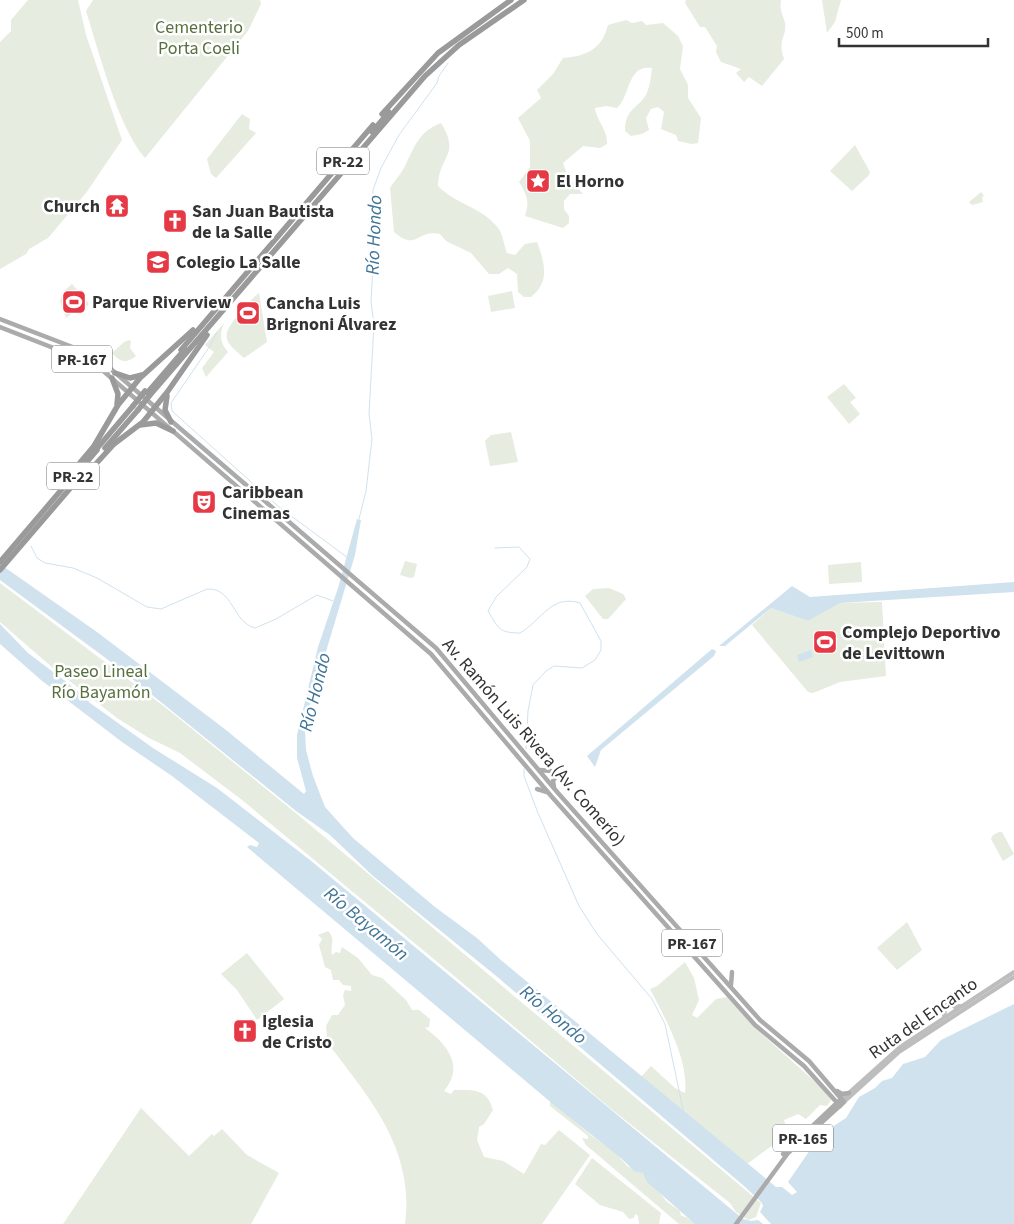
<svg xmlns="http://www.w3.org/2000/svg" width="1014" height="1224" font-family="'Source Sans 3',sans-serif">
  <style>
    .green { fill: #e6ecdf }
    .water { fill: #cfe2ee }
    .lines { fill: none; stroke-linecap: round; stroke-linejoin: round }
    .stream { stroke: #cfe2ee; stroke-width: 1 }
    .secondary { stroke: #bdbdbd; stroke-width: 4 }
    .primary { stroke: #ababab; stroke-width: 4.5 }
    .highway { stroke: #9a9a9a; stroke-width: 5.5 }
    .highway-bridge { stroke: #9a9a9a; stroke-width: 5.5 }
    .labels { text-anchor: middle; stroke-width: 5; stroke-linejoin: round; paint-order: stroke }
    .shield { fill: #fff; stroke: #707070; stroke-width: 1 }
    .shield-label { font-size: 16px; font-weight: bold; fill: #333 }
    .park-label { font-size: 18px; fill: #56703f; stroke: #fff }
    .poi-label { font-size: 18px; font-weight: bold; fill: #333; stroke: #fff; text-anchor: start }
    .street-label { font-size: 18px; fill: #333; stroke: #fff }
    .water-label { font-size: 19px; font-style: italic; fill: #3f7597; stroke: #fff }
  </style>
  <rect width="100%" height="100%" fill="#fff"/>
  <g class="green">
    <path d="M28,0H78L86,35L122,140L86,193L48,238L29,249L26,254L0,269V42L11,31V20Z"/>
    <path d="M93,0H260L261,4L248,31L145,158C118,127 99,52 86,11Z"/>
    <path d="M686,0H781C779,10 783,14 785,23C787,38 777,38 784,59L762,86L749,77L744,82L736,73L741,69L721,62L716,52L717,46L705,27H700L685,3Z"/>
    <path d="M822,0H841L835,22L827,33Z"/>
    <path d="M626,20L632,23L642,21L646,25L663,23L678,36L683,46L680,69L688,85V98L701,118L698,143L692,144L678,141L676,135L661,129L664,112L658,107L651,109L646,118L649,130L642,134L631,136L625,131C625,109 637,109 646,95C650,87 651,76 652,68C627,64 630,97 617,108L606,106L595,108C597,122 608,130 607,144L600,148L583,146L563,163L568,177L583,194H570L564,201V209L569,216V223L563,228L525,216C530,202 527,195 519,182L530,167V141L518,118L541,98L537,90L553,74L563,58C587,56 602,49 608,25Z"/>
    <path d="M242,114L250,119L249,129L256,133L216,178L211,174L207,159Z"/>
    <path d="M441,123C461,156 439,155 438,186C455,204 482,207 498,228C503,234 504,246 507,253L515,255L525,244L537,242C545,263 550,282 531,297H524L518,292L517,274L508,268L499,274H489L471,253L446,241L440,234C416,229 418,252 394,232L390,188C395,180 402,173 406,164C415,145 420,131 441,123Z"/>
    <path d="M855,145L870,172L869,175L852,191L830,171Z"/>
    <path d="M981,192L984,196L982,197L983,202L972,205L969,202Z"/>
    <path d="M72,284L89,304L84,309L81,306L66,318L60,301L64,291Z"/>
    <path d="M512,291L515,308L491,312L488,296Z"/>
    <path d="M259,293L267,342L244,358C222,340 221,335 240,313C246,306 252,298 259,293Z"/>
    <path d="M224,323C219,334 220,343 228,352L206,377L202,368L214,352L205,345Z"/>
    <path d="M129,340L131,341L130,348L136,356C126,364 120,362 112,353L124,342Z"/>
    <path d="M844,384L856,398L850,402L860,414L849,424L827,397Z"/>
    <path d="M511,432L518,462L490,466L485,441L491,435Z"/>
    <path d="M405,561L417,564L414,577L411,578L400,575Z"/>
    <path d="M861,562L862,582L829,584L828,565Z"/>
    <path d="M0,583L170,711L297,814L761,1203L756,1217L748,1220L736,1212L730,1203L610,1108L453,975L242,800L180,753L149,738L117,718L53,668L0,622Z"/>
    <path d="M609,588L623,594L626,599L608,619H603L585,596L593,589Z"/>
    <path d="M882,602L886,676L840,682L813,693L808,692L752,625L771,608L808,621L839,603Z"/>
    <path d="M999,832H1002L1014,854L1003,861L991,839L993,835Z"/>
    <path d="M907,922L922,950L897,970L877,948Z"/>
    <path d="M328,931C336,938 330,946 332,955L336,952L340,953L342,947L358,958L372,975L382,978L406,1000L412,1010H419L430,1019L429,1027L425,1028C447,1044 465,1066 444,1091L451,1094L454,1090C474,1090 487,1088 493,1110L484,1124L479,1127L477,1140L484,1157L503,1161L524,1174L541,1144L545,1145L559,1130L590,1155L542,1224H405C415,1146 367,1096 324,1038L327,1035L326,1026L332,1015H338L345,1005L343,995L345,990L351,991V986L343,985L339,980H333L331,970L325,967L319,945L322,939L318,935Z"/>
    <path d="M247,953L284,999L257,1020L237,990L221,974Z"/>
    <path d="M685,962L694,978L699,1000L692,1015L697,1018L716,999L727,997L756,1029L822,1088L831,1100L827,1106L820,1105L806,1119L798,1114L784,1120L788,1134L747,1164L641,1077L651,1066L675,1088L685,1093C689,1060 665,1018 650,989L657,986Z"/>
    <path d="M550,1100L592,1136L616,1153L628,1167L641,1170L667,1202L680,1211L681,1216L686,1217L696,1224H679L586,1145L582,1138L588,1139V1136L550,1106Z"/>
    <path d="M141,1108L189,1156L212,1134L214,1136L222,1129L247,1155L279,1173L251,1224H63Z"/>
    <path d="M592,1158L661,1213L659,1224H639L638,1216L635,1214L634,1218L629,1219L623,1212L600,1205L575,1184Z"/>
  </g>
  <g class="water">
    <path d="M357,519L361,520L355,555L309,708L305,731L306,750L313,776L325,807L353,838L435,907L477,938L502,961L776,1187H782L792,1195L797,1192L788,1182L821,1134L846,1118L859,1097L875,1088L882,1081L892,1078L903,1064L925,1057L941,1040L1014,1004V1224H771L760,1212L763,1206L762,1203L744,1186L495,975L373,876L330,835L296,811L115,665L0,580V564L97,632L226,730L304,794L306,791L297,758V735L318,647L338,588Z"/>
    <path d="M1014,582V592L840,603L808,621L771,608L725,646H719L792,586L810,597Z"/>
    <path d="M0,624L28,653L73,687L90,703L153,748L217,788L310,860L743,1219L751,1221L758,1220L763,1224H695L647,1182L643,1173L634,1171L622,1159L554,1105L247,847L250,845L257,847L259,843L172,776L122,742L41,680L0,644Z"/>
    <path d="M712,649L716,651L714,656L601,750L595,767L587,756Z"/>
    <path d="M811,650L813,657L799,662L797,655Z"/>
  </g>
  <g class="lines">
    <g class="stream">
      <path d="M217,332L210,346L171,403L172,411L279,507L348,558"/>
      <path d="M359,519L366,491L372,439L369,414L374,324L371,302L374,248L372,225L373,190L381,168L399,135L437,83L439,76L448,63"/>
      <path d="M31,546L37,558L45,563L73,568L97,578L147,607L161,609L207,589C234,588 232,622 255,628L276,619L317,595L333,601"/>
      <path d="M495,548L519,547L530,559L527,567L496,597L488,611C498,628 499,633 520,633C542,620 551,594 580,603L601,641V650L595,660L582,668L554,666L546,671L533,685L528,711L526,749"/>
      <path d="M524,769V776L538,813L579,906L597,934L652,999L665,1024L684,1114"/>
    </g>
    <g class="secondary">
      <path d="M947,1002L955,1007L960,1006"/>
      <path d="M944,1016L947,1002"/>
      <path d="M842,1099L900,1047L1014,972"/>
      <path d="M844,1102L899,1052L1014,977"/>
    </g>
    <g class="primary">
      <path d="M0,319L88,353L105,364L436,648L558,793L760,1020L809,1061L844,1102L788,1153L736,1224"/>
      <path d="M0,327L92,363L101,369L431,654L552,797L755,1025L804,1066L840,1106"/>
      <path d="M540,770L551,771"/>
      <path d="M554,787L553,781L558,773"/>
      <path d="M537,789L547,792"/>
      <path d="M731,985L732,972"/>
      <path d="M837,1091L842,1094L849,1093"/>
      <path d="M783,1154L839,1101"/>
    </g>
    <g class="highway">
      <path d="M382,114L438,53L511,0"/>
      <path d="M372,132L389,112"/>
      <path d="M181,350L373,125"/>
      <path d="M115,373L130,378L142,375"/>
      <path d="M112,378L118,394L117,404"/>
      <path d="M147,393L185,349"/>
      <path d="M150,395L425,76L459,45L524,0"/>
      <path d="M167,396L165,410L171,422"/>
      <path d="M140,425L156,423L173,431"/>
      <path d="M105,448L138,410"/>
      <path d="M94,452L133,406"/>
      <path d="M67,483L73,471L94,446L118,405L140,378L193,330"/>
      <path d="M69,483L97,450"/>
      <path d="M71,487L83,478L114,444L143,422L168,391L207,335"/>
      <path d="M0,562L68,482"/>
      <path d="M0,570L73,485"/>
    </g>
    <g class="highway-bridge">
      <path d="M133,406L145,391"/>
      <path d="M138,410L150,395"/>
    </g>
  </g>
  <defs>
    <symbol id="sight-square" viewBox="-11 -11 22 22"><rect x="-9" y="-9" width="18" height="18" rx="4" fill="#e63946" stroke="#fff"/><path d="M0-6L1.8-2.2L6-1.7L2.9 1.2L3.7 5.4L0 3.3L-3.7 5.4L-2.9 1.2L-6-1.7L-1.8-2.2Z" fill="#fff"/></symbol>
    <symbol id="temple-square" viewBox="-11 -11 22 22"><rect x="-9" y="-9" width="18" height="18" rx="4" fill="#e63946" stroke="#fff"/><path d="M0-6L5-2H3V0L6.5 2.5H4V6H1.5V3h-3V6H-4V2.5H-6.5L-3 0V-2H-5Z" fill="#fff"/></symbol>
    <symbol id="church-square" viewBox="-11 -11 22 22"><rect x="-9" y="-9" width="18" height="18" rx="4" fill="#e63946" stroke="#fff"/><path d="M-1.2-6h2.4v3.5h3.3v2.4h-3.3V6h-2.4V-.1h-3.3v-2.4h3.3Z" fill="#fff"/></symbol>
    <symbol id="school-square" viewBox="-11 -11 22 22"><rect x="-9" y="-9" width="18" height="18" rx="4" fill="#e63946" stroke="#fff"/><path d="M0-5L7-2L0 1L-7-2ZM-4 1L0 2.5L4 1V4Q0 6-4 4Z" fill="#fff"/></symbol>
    <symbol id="stadium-square" viewBox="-11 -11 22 22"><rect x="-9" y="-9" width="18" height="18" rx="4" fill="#e63946" stroke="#fff"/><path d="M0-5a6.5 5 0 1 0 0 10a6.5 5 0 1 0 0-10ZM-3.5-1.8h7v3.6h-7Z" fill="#fff"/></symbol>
    <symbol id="theatre-square" viewBox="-11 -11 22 22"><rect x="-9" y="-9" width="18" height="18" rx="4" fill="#e63946" stroke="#fff"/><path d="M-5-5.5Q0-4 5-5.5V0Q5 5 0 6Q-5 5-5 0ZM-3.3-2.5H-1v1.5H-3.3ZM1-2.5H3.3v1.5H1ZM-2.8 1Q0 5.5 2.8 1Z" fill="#fff"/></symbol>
  </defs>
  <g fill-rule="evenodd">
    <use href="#sight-square" x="524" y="167" width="28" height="28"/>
    <use href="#temple-square" x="103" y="192" width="28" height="28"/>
    <use href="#church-square" x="161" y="207" width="28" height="28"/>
    <use href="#school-square" x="144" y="248" width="28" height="28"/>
    <use href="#stadium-square" x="60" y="288" width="28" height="28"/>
    <use href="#stadium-square" x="234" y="299" width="28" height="28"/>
    <use href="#theatre-square" x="190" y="488" width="28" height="28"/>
    <use href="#stadium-square" x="811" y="628" width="28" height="28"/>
    <use href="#church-square" x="231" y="1017" width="28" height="28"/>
  </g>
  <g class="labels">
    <g class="shield">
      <rect x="317" y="147.5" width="52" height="27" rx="4"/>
      <rect x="52" y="345.5" width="60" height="27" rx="4"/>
      <rect x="47" y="462.5" width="52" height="27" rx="4"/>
      <rect x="662" y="929.5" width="60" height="27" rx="4"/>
      <rect x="773" y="1124.5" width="60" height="27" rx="4"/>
    </g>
    <g class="shield-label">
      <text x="343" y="167">PR-22</text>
      <text x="82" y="365">PR-167</text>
      <text x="73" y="482">PR-22</text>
      <text x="692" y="949">PR-167</text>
      <text x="803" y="1144">PR-165</text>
    </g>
    <g class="park-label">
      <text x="199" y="33">Cementerio<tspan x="199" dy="21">Porta Coeli</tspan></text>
      <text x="101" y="677">Paseo Lineal<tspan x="101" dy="21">Río Bayamón</tspan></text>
    </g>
    <g class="poi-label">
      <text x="556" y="187">El Horno</text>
      <text x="100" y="212" text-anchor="end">Church</text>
      <text x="192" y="217">San Juan Bautista<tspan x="192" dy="21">de la Salle</tspan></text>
      <text x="176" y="268">Colegio La Salle</text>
      <text x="92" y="308">Parque Riverview</text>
      <text x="266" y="309">Cancha Luis<tspan x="266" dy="21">Brignoni Álvarez</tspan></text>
      <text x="222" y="498">Caribbean<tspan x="222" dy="21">Cinemas</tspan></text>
      <text x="842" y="638">Complejo Deportivo<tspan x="842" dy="21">de Levittown</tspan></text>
      <text x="262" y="1027">Iglesia<tspan x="262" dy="21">de Cristo</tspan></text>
    </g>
    <g class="street-label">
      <text transform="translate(534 742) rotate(49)" y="6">Av. Ramón Luis Rivera (Av. Comerío)</text>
      <text transform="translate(923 1018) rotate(-35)" y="6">Ruta del Encanto</text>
    </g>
    <g class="water-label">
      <text transform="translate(373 235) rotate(-88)" y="7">Río Hondo</text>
      <text transform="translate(314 692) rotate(-76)" y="7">Río Hondo</text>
      <text transform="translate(367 923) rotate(40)" y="7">Río Bayamón</text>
      <text transform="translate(554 1014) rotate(40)" y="7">Río Hondo</text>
    </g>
  </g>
  <path d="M839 38v8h149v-8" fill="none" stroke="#333333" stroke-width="2.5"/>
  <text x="846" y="38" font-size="15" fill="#333333" stroke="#ffffff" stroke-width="4" paint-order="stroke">500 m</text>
</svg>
